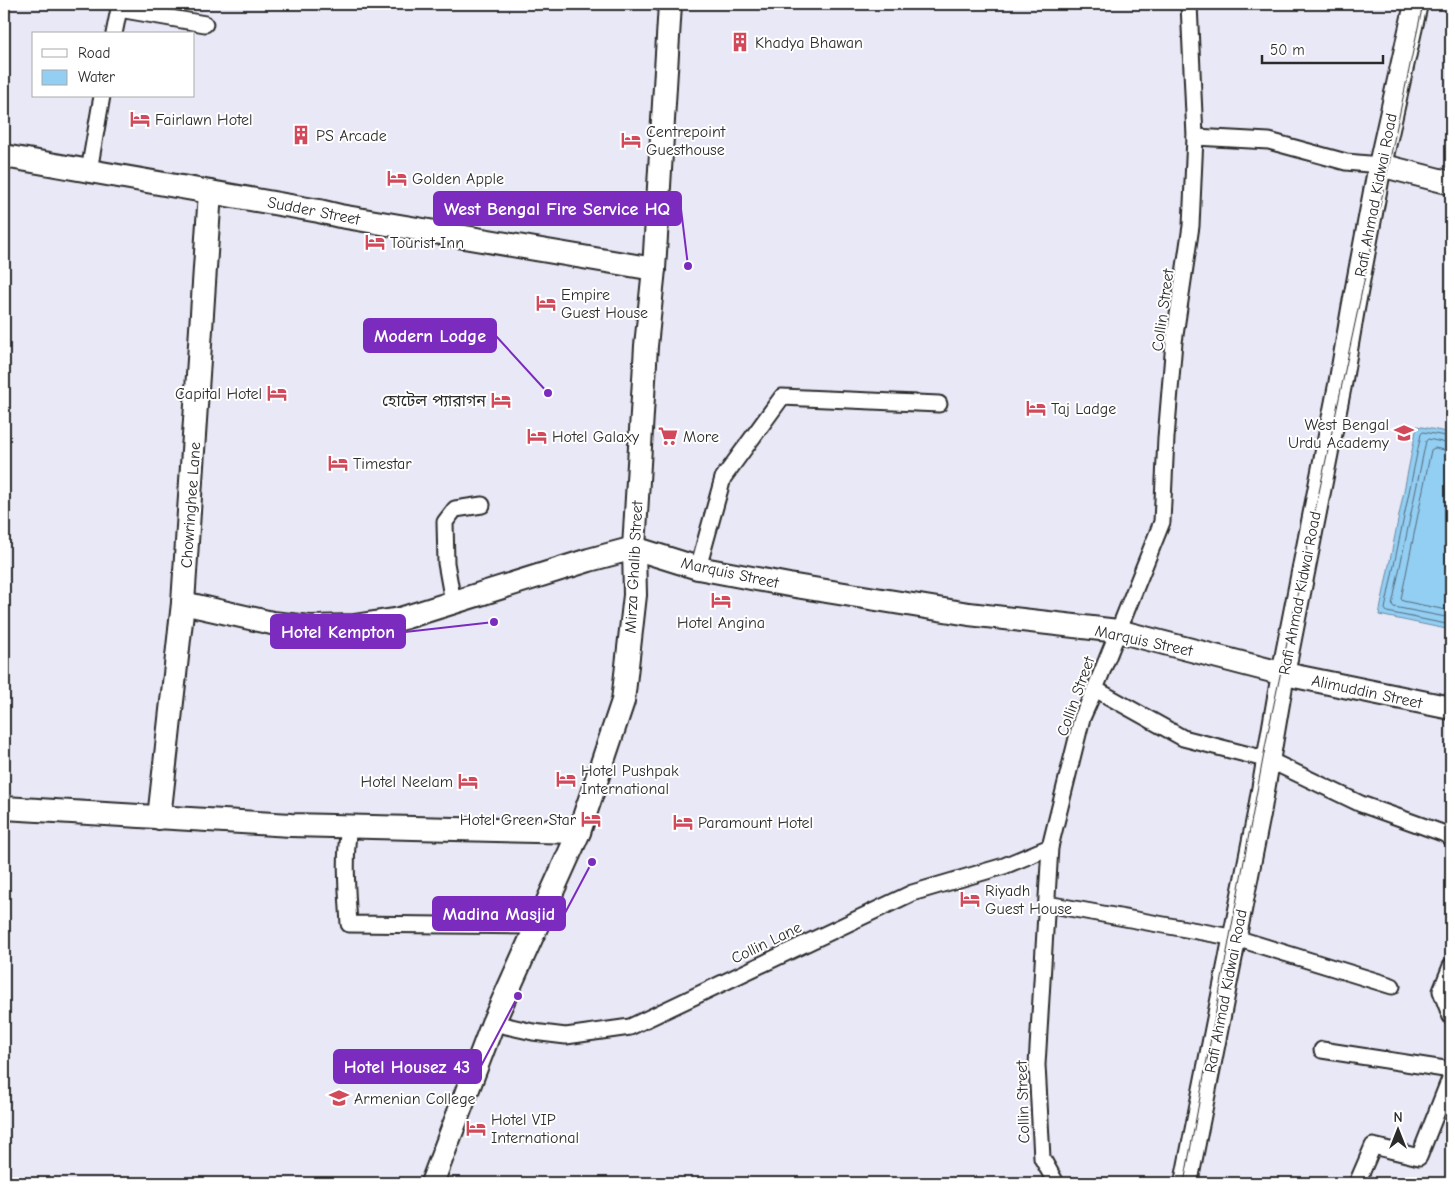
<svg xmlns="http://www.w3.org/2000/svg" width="1455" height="1187" font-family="'Comic Neue','Noto Sans Bengali',sans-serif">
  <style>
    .water { fill: #93cef3; stroke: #698da3 }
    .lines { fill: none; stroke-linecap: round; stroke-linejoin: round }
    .shore { stroke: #556c7b; stroke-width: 1 }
    .street-casing { stroke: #2b2b2b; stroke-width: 19 }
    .secondary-casing { stroke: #2b2b2b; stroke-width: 26 }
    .street { stroke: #fff; stroke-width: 15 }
    .secondary { stroke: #fff; stroke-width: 22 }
    .tram { stroke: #2b2b2b; stroke-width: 1 }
    .labels { text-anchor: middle; stroke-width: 4; stroke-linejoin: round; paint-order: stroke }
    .poi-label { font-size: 16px; fill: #2b2b2b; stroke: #fff; text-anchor: start }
    .street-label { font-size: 16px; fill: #2b2b2b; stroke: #fff }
    .leader { fill: none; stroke: #7b2cbf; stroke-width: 2 }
    .callout-dot { fill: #7b2cbf; stroke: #fff; stroke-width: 2 }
    .callout { fill: #7b2cbf; stroke: #7b2cbf; stroke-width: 2 }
    .callout-label { font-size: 18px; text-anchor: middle; font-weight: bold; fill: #fff }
  </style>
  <rect width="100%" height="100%" fill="#e8e8f7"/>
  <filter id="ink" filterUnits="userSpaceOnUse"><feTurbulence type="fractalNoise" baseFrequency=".02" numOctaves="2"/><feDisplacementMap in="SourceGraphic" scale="10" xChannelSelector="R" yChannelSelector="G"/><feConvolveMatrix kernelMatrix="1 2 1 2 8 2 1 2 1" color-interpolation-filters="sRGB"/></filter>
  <g filter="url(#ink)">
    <path class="water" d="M1417,426L1451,433V630L1379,615Z"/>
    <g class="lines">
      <g class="shore">
        <path d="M1451,437L1423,432L1421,434L1385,609L1387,612L1451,625"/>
        <path d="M1451,444L1428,439L1426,441L1392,605L1394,607L1451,618"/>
        <path d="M1451,451L1434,448L1431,450L1401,599L1403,601L1451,611"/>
      </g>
      <defs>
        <g id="street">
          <path d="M119,9L205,24"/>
          <path d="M114,34L120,4"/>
          <path d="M1195,137L1269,141L1346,162L1380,165"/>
          <path d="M89,171L102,96"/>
          <path d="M698,568L723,478L782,397L939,404"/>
          <path d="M453,602L446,563L445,522L455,509L482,505"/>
          <path d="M1095,689L1183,738L1269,760L1361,804L1448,835L1451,839"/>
          <path d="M349,827C344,859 347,891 349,924L537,926"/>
          <path d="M1047,904L1236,938L1392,986"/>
          <path d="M1451,966L1441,991L1451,1017"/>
          <path d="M493,1023L533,1032L566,1036L630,1027L912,893L1004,866L1050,847"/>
          <path d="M1322,1050L1451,1070"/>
          <path d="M1056,1183L1042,1158L1037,1065L1050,847L1082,718L1095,689L1162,522L1166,438L1174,342L1191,226L1195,137L1189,4"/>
          <path d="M1357,1183L1373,1146L1419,1157L1451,1076"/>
        </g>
        <g id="secondary">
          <path d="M4,156L319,211L340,216L654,269"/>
          <path d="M1380,165L1451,183"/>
          <path d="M183,603L272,623L310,627L354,626L400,619L589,560L634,548L698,568L789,585L969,614L1118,631L1280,673L1451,708"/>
          <path d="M4,808L291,825L579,832"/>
          <path d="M159,818L183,603L210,192"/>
          <path d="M432,1183L493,1023L579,832L623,701L635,595L634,548L646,346L654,269L670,4"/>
          <path d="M1186,1183L1259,814L1283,674L1340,385L1353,309L1380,165L1416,4"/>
        </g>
      </defs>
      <use href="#street" class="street-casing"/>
      <use href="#secondary" class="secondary-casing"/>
      <use href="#street" class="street"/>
      <use href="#secondary" class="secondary"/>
      <path class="tram" d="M1184,1183L1268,732L1423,4"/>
    </g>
  </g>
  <defs>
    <symbol id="building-bare" viewBox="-9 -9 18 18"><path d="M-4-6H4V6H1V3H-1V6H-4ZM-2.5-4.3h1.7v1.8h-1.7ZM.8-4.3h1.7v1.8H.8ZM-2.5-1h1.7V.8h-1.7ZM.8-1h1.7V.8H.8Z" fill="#d1495b" stroke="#fff" stroke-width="2.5" paint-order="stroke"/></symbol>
    <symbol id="hotel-bare" viewBox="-9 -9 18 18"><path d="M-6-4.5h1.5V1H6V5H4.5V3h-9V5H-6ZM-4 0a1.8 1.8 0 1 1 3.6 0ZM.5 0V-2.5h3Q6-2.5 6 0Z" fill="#d1495b" stroke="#fff" stroke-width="2.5" paint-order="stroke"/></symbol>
    <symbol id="university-bare" viewBox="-9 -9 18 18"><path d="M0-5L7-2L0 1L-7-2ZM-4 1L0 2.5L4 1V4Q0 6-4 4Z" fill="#d1495b" stroke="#fff" stroke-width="2.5" paint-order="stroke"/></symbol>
    <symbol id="supermarket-bare" viewBox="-9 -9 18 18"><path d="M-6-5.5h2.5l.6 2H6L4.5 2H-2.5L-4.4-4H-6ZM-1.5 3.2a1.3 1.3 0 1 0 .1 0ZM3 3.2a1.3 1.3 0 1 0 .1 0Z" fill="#d1495b" stroke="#fff" stroke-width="2.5" paint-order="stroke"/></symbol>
  </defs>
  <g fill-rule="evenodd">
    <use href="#building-bare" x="726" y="28" width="28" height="28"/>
    <use href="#hotel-bare" x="126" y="105" width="28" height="28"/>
    <use href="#building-bare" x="287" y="121" width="28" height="28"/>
    <use href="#hotel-bare" x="617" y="126" width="28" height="28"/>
    <use href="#hotel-bare" x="383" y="164" width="28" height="28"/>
    <use href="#hotel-bare" x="361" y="228" width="28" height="28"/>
    <use href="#hotel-bare" x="532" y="289" width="28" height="28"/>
    <use href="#hotel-bare" x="263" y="379" width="28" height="28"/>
    <use href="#hotel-bare" x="487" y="386" width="28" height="28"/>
    <use href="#hotel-bare" x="1022" y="394" width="28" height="28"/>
    <use href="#university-bare" x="1390" y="419" width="28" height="28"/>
    <use href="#hotel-bare" x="523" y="422" width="28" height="28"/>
    <use href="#supermarket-bare" x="654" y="422" width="28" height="28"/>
    <use href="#hotel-bare" x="324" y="449" width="28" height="28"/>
    <use href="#hotel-bare" x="707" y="586" width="28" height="28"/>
    <use href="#hotel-bare" x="552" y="765" width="28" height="28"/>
    <use href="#hotel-bare" x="454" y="767" width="28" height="28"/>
    <use href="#hotel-bare" x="577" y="805" width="28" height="28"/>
    <use href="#hotel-bare" x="669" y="808" width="28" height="28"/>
    <use href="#hotel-bare" x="956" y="885" width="28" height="28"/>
    <use href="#university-bare" x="325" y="1084" width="28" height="28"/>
    <use href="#hotel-bare" x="462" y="1114" width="28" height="28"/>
  </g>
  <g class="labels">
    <g class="poi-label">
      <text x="755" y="48">Khadya Bhawan</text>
      <text x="155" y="125">Fairlawn Hotel</text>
      <text x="646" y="137">Centrepoint<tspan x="646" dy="18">Guesthouse</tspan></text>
      <text x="316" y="141">PS Arcade</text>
      <text x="412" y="184">Golden Apple</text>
      <text x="390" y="248">Tourist Inn</text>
      <text x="561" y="300">Empire<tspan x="561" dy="18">Guest House</tspan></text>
      <text x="262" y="399" text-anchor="end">Capital Hotel</text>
      <text x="486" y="406" text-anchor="end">হোটেল প্যারাগন</text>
      <text x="1051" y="414">Taj Ladge</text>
      <text x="1389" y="430" text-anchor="end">West Bengal<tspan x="1389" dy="18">Urdu Academy</tspan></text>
      <text x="552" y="442">Hotel Galaxy</text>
      <text x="683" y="442">More</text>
      <text x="353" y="469">Timestar</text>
      <text x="721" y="628" text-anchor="middle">Hotel Angina</text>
      <text x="581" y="776">Hotel Pushpak<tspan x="581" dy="18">International</tspan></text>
      <text x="453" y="787" text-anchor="end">Hotel Neelam</text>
      <text x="576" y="825" text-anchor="end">Hotel Green Star</text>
      <text x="698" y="828">Paramount Hotel</text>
      <text x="985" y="896">Riyadh<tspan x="985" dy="18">Guest House</tspan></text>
      <text x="354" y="1104">Armenian College</text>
      <text x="491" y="1125">Hotel VIP<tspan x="491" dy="18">International</tspan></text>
    </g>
    <g class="street-label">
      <text transform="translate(1375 195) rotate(-79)" y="6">Rafi Ahmad Kidwai Road</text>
      <text transform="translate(314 210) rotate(11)" y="6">Sudder Street</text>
      <text transform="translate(1162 310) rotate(-82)" y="6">Collin Street</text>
      <text transform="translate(190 505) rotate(-86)" y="6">Chowringhee Lane</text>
      <text transform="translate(633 567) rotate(-87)" y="6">Mirza Ghalib Street</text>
      <text transform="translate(730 572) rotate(12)" y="6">Marquis Street</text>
      <text transform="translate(1299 593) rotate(-79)" y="6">Rafi Ahmad Kidwai Road</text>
      <text transform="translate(1144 640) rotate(12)" y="6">Marquis Street</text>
      <text transform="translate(1367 691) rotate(12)" y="6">Alimuddin Street</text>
      <text transform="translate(1075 696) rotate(-70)" y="6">Collin Street</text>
      <text transform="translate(766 942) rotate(-26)" y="6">Collin Lane</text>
      <text transform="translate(1225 991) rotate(-79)" y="6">Rafi Ahmad Kidwai Road</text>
      <text transform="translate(1022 1102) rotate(-92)" y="6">Collin Street</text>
    </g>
  </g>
  <path class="leader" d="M688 266L681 209M548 393L496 336M494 622L405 632M592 862L565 913M518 996L481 1066"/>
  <g class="callout-dot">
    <circle cx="688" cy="266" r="5"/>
    <circle cx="548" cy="393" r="5"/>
    <circle cx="494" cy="622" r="5"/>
    <circle cx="592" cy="862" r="5"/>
    <circle cx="518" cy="996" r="5"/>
  </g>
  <g class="callout">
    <rect x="434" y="192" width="247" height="33" rx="5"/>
    <rect x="364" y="319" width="132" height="33" rx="5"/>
    <rect x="271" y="615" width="134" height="33" rx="5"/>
    <rect x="433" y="897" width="132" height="33" rx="5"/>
    <rect x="334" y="1050" width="147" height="33" rx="5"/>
  </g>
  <g class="callout-label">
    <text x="557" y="215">West Bengal Fire Service HQ</text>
    <text x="430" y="342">Modern Lodge</text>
    <text x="338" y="638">Hotel Kempton</text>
    <text x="499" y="920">Madina Masjid</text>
    <text x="407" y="1073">Hotel Housez 43</text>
  </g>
  <rect width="1455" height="1187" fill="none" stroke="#fff" stroke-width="20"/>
  <rect x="10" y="10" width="1435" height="1167" fill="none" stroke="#2b2b2b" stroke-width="2" filter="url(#ink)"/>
  <rect x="32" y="32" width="162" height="65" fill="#ffffff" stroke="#aaaaaa"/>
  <rect x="42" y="49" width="25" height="8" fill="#ffffff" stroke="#aaaaaa"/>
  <text x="78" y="58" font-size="15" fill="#2b2b2b">Road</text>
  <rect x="42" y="70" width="25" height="15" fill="#93cef3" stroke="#aaaaaa"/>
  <text x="78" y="82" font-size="15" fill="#2b2b2b">Water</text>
  <g transform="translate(1398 1130)" stroke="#ffffff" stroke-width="4" paint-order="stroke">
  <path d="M0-4L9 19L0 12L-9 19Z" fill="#2b2b2b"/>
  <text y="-8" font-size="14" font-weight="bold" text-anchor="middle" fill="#2b2b2b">N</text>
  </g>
  <path d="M1262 55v8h121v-8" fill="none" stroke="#2b2b2b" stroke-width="2.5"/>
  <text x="1270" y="55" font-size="15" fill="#2b2b2b" stroke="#ffffff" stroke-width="4" paint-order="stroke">50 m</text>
</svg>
